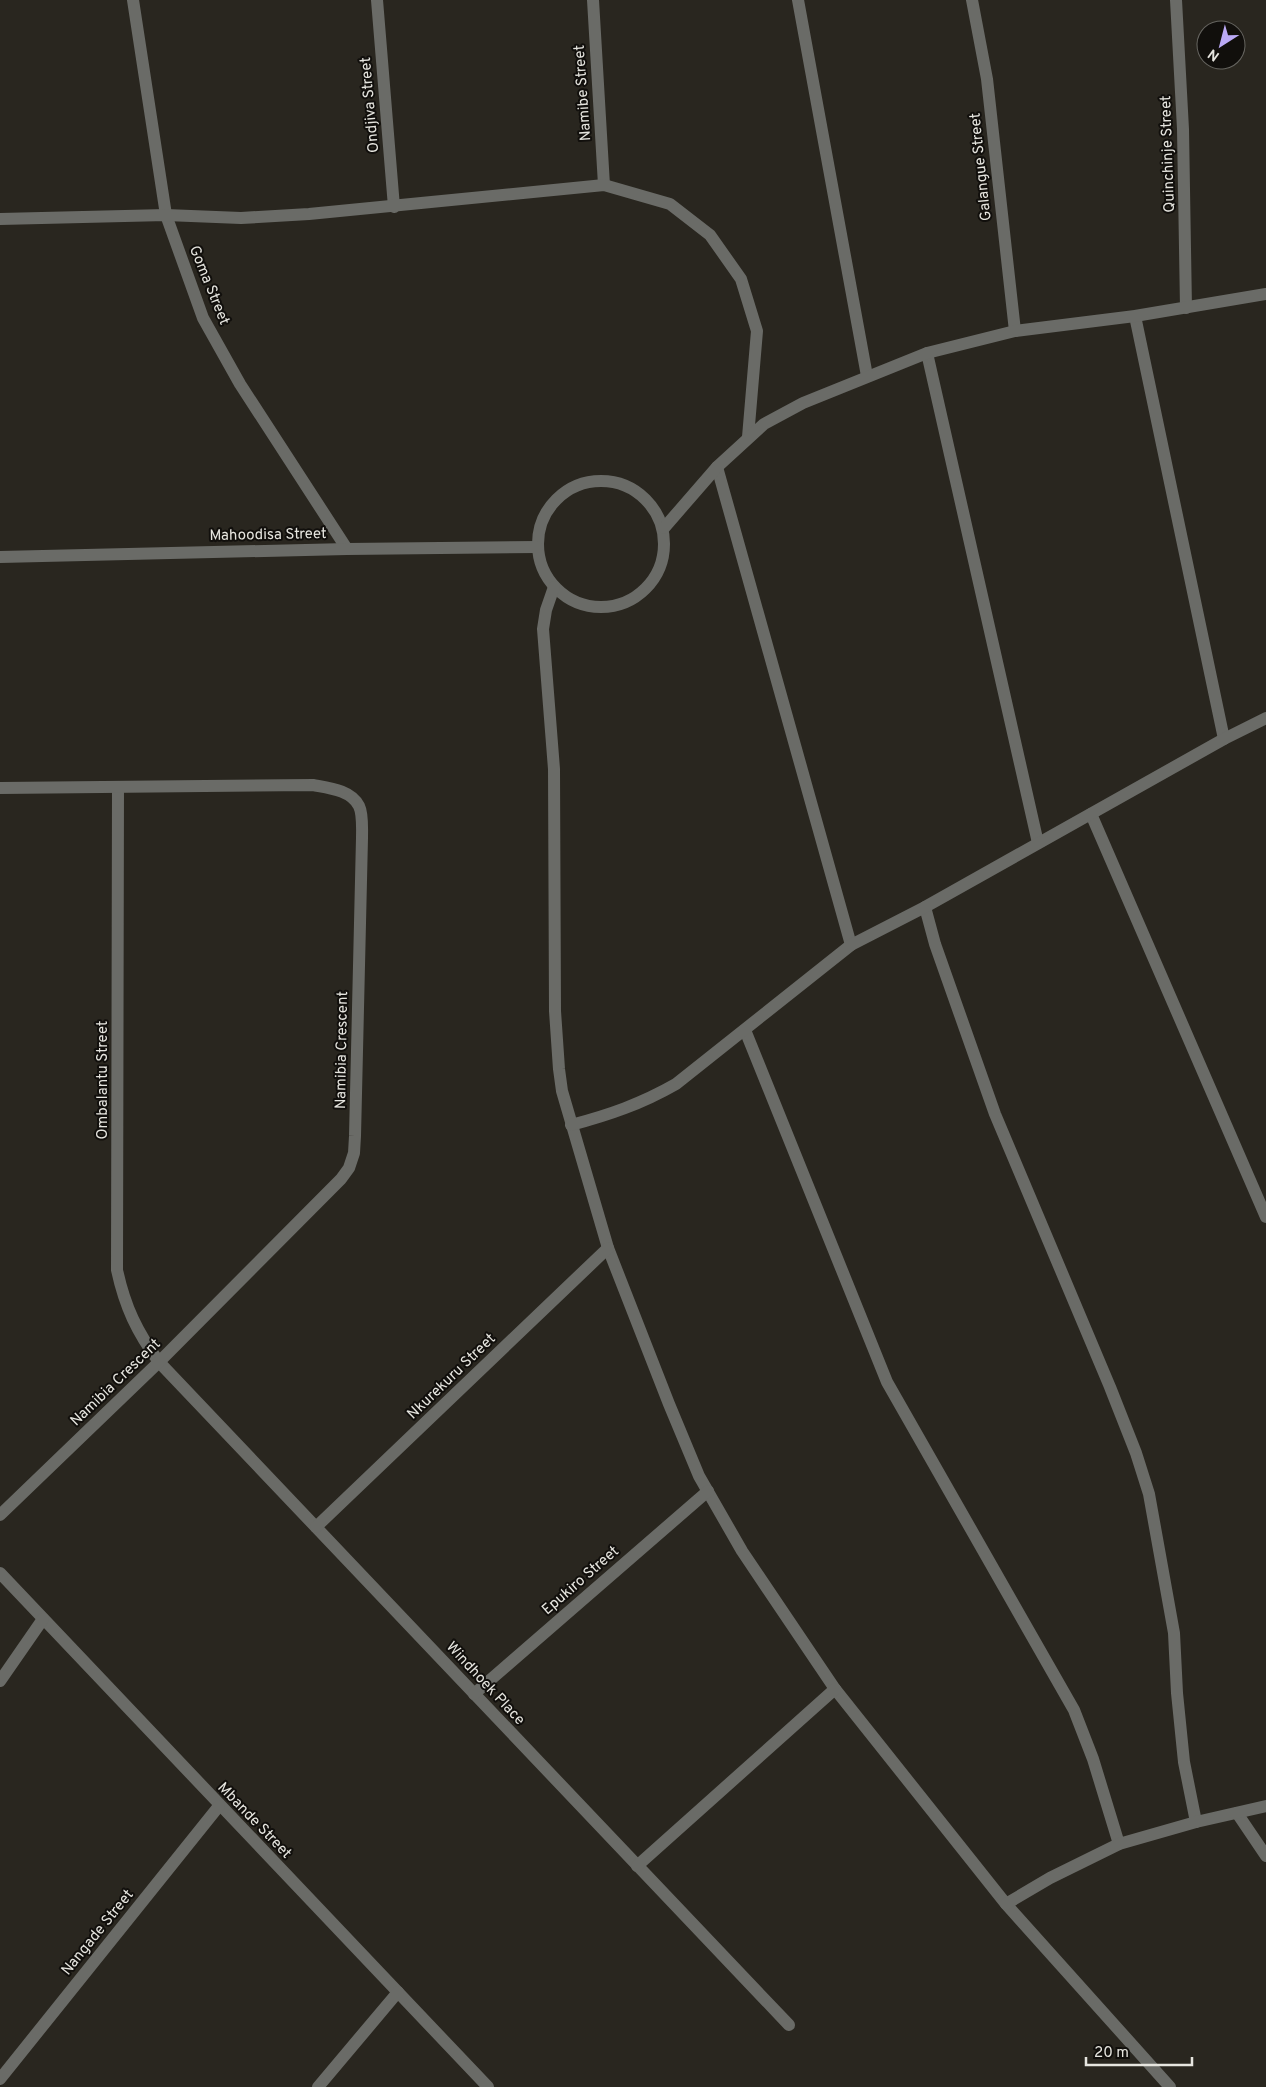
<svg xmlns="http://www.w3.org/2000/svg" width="1266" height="2087" font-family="Overpass,sans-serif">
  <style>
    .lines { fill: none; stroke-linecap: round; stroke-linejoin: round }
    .minor { stroke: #6a6b67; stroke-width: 12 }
    .labels { text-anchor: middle; stroke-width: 4; stroke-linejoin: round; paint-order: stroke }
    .street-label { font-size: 15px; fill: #e6e5df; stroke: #110f0c }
  </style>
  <rect width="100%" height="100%" fill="#29261f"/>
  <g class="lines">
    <g class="minor">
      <path d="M133,0L166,215L203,318L240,384L347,549"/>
      <path d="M377,0L394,207"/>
      <path d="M593,0L604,185"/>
      <path d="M798,0L867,376"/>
      <path d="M972,0L987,79L1015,331"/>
      <path d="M1176,0L1183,129L1186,308"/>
      <path d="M0,219L166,215L241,218L309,214L604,185L670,204L710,235L741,279L757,331L748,437"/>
      <path d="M1135,316L1224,739"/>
      <path d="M927,353L1038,843"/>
      <path d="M717,467L851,945"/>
      <circle cx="601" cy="544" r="63"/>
      <path d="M664,528L717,467L764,424L803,403L927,353L1015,331L1135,316L1266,294"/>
      <path d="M0,557L347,549L537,547"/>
      <path d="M554,587L546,610L543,629L554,769L555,1011L559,1069L562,1091L608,1248L669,1404L699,1476L742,1551L835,1689L1006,1904L1170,2087"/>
      <path d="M118,787L117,1270C125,1307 137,1332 159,1362L789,2025"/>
      <path d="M0,788L313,785C329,788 351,790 359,806C363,814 362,829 362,838L355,1136L354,1153L349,1168L341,1179L159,1362L0,1515"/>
      <path d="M1091,814L1266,1217"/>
      <path d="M925,907L935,944L995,1114L1110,1387L1136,1453L1149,1494L1174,1633L1177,1693L1184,1762L1196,1822"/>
      <path d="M745,1030L887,1382L1074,1710L1093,1759L1119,1844"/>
      <path d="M571,1125C609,1115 641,1104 676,1084L851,945L925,907L1224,739L1266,718"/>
      <path d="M316,1527L608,1248"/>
      <path d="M0,1573L488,2087"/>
      <path d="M0,1681L43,1619"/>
      <path d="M474,1694L708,1491"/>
      <path d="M1237,1813L1266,1856"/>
      <path d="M637,1866L835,1689"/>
      <path d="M1006,1904L1050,1878L1119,1844L1196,1822L1266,1806"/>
      <path d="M0,2079L219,1806"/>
      <path d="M318,2087L398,1992"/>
    </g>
  </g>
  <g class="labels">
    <g class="street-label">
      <text transform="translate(582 93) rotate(-94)" y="5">Namibe Street</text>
      <text transform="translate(369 105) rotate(-95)" y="5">Ondjiva Street</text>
      <text transform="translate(1167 154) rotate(-92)" y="5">Quinchinje Street</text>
      <text transform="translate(980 167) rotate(-96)" y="5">Galangue Street</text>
      <text transform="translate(210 285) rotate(68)" y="5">Goma Street</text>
      <text transform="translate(268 534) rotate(-1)" y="5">Mahoodisa Street</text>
      <text transform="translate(341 1050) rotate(-89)" y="5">Namibia Crescent</text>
      <text transform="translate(102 1080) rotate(-90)" y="5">Ombalantu Street</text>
      <text transform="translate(451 1376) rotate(-44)" y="5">Nkurekuru Street</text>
      <text transform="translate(115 1382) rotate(-44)" y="5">Namibia Crescent</text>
      <text transform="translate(580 1580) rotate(-41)" y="5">Epukiro Street</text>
      <text transform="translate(486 1683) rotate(47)" y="5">Windhoek Place</text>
      <text transform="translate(255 1820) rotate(46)" y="5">Mbande Street</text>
      <text transform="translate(97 1932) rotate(-51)" y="5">Nangade Street</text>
    </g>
  </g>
  <g transform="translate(1221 45) rotate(216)"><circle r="24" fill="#110f0c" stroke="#666560"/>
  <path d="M0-4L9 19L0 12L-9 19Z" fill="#bbaaf6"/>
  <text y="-8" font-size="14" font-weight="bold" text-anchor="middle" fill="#e6e5df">N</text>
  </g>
  <path d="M1086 2057v8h106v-8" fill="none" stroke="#e6e5df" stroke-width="2.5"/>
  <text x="1094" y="2057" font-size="15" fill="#e6e5df" stroke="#110f0c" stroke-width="4" paint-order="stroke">20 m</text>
</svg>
